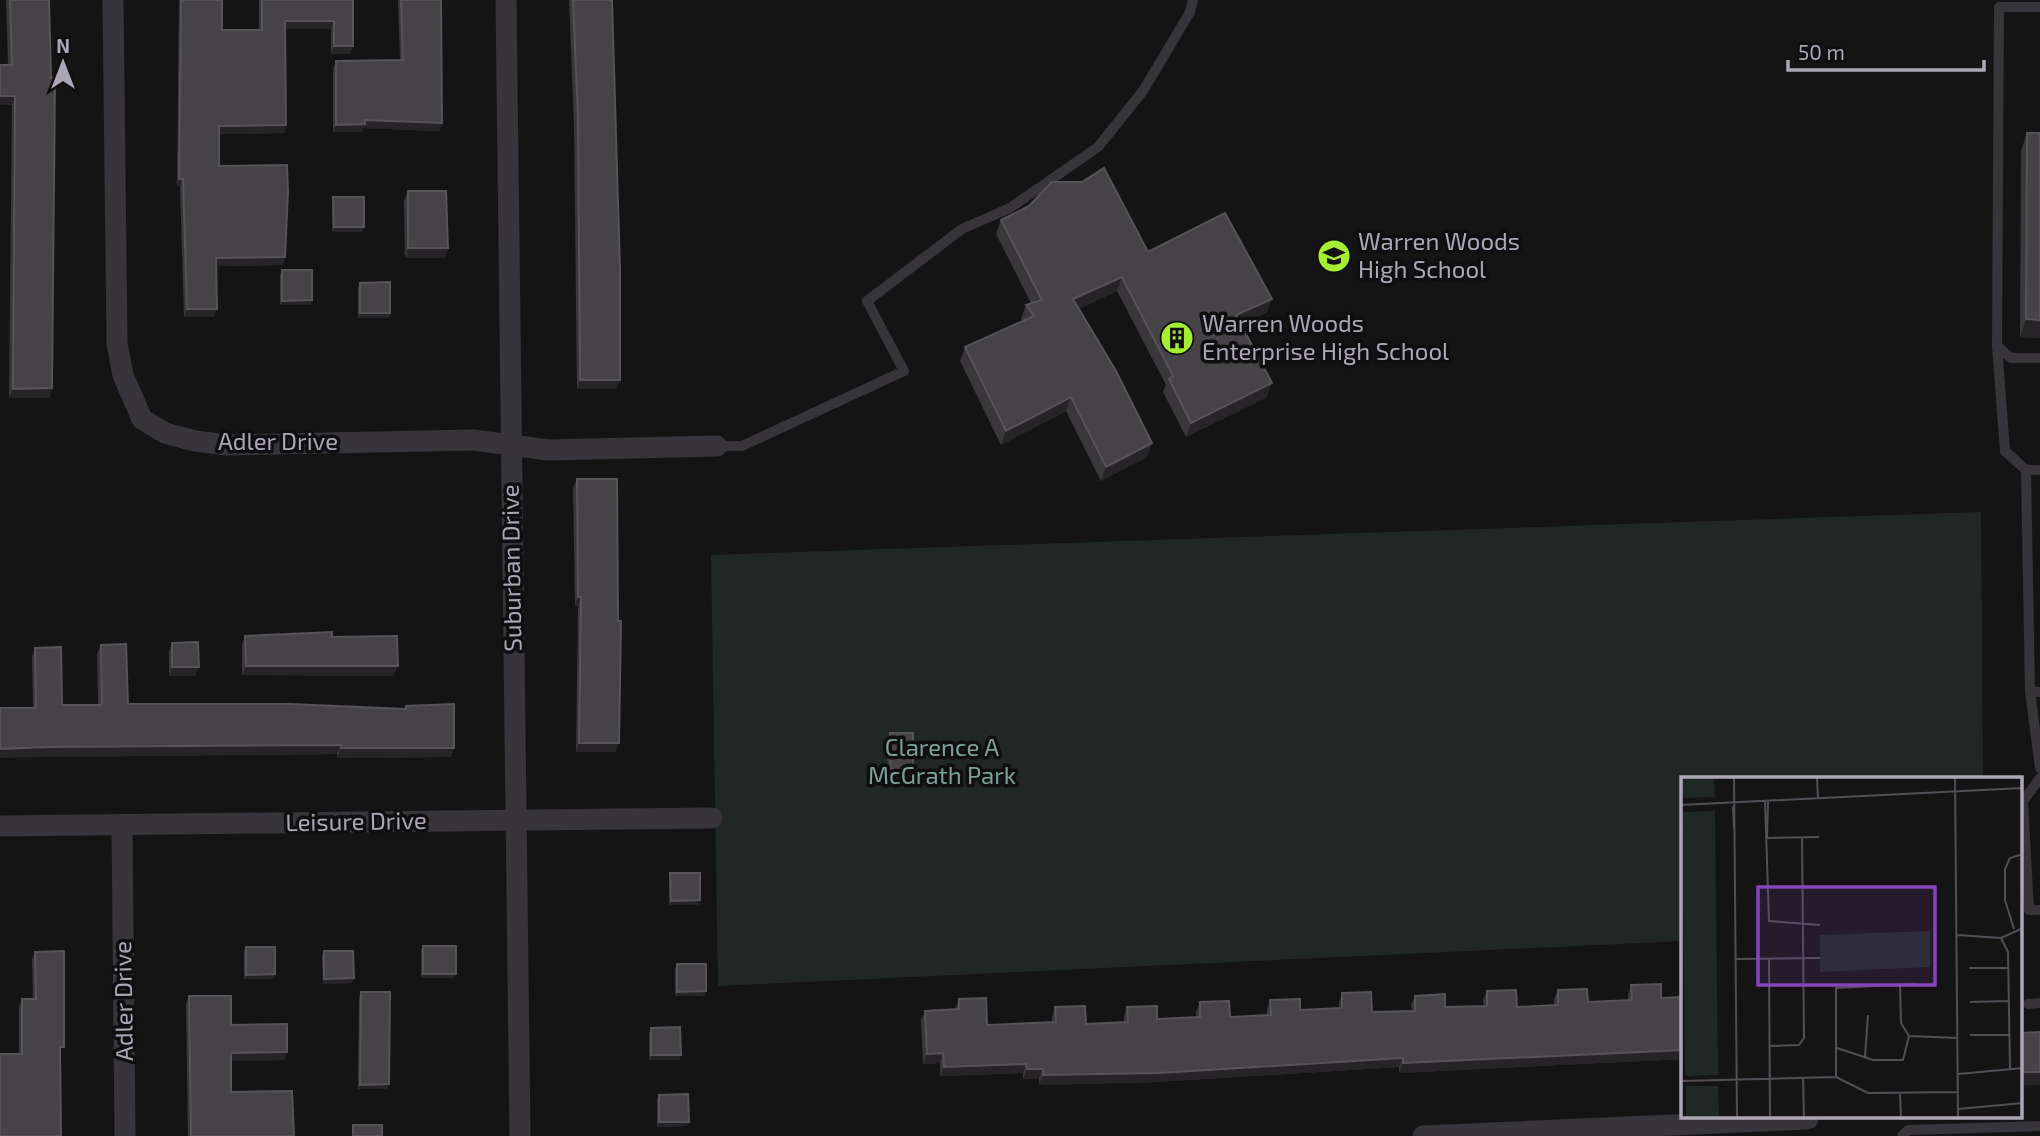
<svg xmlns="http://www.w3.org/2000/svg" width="2040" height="1136" font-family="'Exo 2',sans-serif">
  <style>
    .green { fill: #202826 }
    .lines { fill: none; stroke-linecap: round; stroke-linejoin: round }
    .service { stroke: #38353a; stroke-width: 10 }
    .minor { stroke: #38353a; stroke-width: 21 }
    .wall { fill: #3a373a }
    .shaded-wall { fill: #262426 }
    .building { fill: #464347; stroke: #565359; stroke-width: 2 }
    .labels { text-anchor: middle; stroke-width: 7; stroke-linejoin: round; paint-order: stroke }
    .poi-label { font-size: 24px; fill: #aca6b5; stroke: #100f10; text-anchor: start }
    .street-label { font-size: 24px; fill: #aca6b5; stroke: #100f10 }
    .park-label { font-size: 24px; fill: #7da099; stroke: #100f10 }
    .inset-road { fill: none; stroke: #514e55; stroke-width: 2 }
    .view { fill: #8544bd; fill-opacity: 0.15; stroke: #8544bd; stroke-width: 3.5 }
    .inset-edge { fill: none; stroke: #aca6b5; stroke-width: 3.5 }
  </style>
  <rect width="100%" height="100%" fill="#151415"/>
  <path class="green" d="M1981,512L1983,779H1683V941L718,986L711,555Z"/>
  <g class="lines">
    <g class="service">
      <path d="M2040,7H1999L1997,346L2011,358H2040"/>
      <path d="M1997,346L2005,451L2026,470"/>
      <path d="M717,446H742L904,371L867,301L962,229L1010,208L1098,147L1143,91L1190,12L1193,0"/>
      <path d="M2040,470H2026L2030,691L2040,692"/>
      <path d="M2030,691L2040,768"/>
      <path d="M2040,778L2023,801L2029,910H2040"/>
      <path d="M2028,1004L2040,1003"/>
      <path d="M1902,1136L1908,1130L2040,1126"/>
    </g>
    <g class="minor">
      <path d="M113,0L117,343L123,375L142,419L165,433L195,441L227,445L473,440L548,450L717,446"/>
      <path d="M506,0L520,1136"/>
      <path d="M122,825L125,1136"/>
      <path d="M0,826L712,818"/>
      <path d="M1423,1136L1808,1119"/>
    </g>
  </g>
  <g class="wall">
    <path d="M6,0H49L52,388L49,398H9L12,105L8,65Z"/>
    <path d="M179,0H222V30H259V0H353V46L350,54H331V29H285L286,125L284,133L219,134V166L285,257L283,265L216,266L214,317H184L180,186H177Z"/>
    <path d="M398,0H441L440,131L363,128L362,132H333V69L336,61L400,60Z"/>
    <path d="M569,0H612L620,380L616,389H577L574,127Z"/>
    <path d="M2027,133L2040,338L2020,337L2021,151Z"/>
    <path d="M408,191L448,248L444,258H405L404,201Z"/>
    <path d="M333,197L364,227L362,232H332V202Z"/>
    <path d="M1001,220L1148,252L1267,312L1241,325L1267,397L1186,437L1163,392L1166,385L1117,291L1078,309L1147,457L1101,481L1066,411L1001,445L960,361L965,347L1023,321L1021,319L1026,305L1031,303L996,234Z"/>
    <path d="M282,270L311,305H280V275Z"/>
    <path d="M360,283L390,313L389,318H358V288Z"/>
    <path d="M577,479L618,621L619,743L615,752H576L578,606H575L573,488Z"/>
    <path d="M245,636L332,637L394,676L242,675V645Z"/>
    <path d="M172,643L195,676H169V652Z"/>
    <path d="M101,645L128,704L405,709L406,706L451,757L337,758V754L45,757L33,708L32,657L35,648L62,705H98L97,654Z"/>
    <path d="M890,733L909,778H887V742Z"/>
    <path d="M670,873L698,905H669V878Z"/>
    <path d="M423,946L456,974L454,978H421V950Z"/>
    <path d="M246,947L274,979H244V951Z"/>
    <path d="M324,951L352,983L323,984L322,956Z"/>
    <path d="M35,952L61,1055L19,1054V1007L22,999H33L32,960Z"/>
    <path d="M677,964L705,996H675V969Z"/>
    <path d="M1631,985L1661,998L1683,997V1059L1399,1073V1067L1156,1082L1039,1085V1078L1023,1079V1073L940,1076V1063L923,1064L921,1020L925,1011L955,1009L959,999L987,1025L1052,1022V1017L1055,1007L1086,1024L1124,1022V1016L1127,1007L1157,1019L1196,1017V1012L1200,1002L1230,1017L1267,1015V1009L1270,1000L1300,1010L1339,1008V1002L1342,993L1372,1012L1412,1011L1411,1005L1415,996L1445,1007L1484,1006L1483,1000L1487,991L1517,1007L1554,1005V999L1558,990L1588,1002L1628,1000V995Z"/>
    <path d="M361,992L387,1089H358L359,997Z"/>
    <path d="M189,996L284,1060L231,1061V1092L294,1136H188L186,1004Z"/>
    <path d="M651,1028L679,1060H649V1033Z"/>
    <path d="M659,1095L687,1126L657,1127V1099Z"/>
  </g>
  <g class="shaded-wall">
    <path d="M285,21H334L331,29H282Z"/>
    <path d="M334,46H353L350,54H331Z"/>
    <path d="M0,96H15L12,105H0Z"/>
    <path d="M365,120L442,123L440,131L363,128L362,132H333L336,125Z"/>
    <path d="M286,125L284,133L216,134L219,126Z"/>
    <path d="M179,179H183L180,186H177Z"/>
    <path d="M334,227H364L362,232H332Z"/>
    <path d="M408,248H448L444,258H405Z"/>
    <path d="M285,257L283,265L214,266L216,258Z"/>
    <path d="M1122,277L1117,291L1068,313L1073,299Z"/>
    <path d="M1272,299L1267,312L1231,329L1236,315Z"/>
    <path d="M312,300L311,305H280L282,301Z"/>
    <path d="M187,309H217L214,317H184Z"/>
    <path d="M360,313H390L389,318H358Z"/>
    <path d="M2026,319L2040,320V338L2020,337Z"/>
    <path d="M580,380H620L616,389H577Z"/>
    <path d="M1272,383L1267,397L1186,437L1191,423Z"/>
    <path d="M52,388L49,398H9L13,389Z"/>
    <path d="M1071,397L1066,411L1001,445L1006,431Z"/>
    <path d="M1152,443L1147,457L1101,481L1106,467Z"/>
    <path d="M578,597H581L578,606H575Z"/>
    <path d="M246,666H398L394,676L242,675Z"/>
    <path d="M172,667H199L195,676H169Z"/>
    <path d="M579,743H619L615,752H576Z"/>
    <path d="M341,745L337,754L45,757L0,758V749L48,747Z"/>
    <path d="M341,748H454L451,757L337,758Z"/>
    <path d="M890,769H913L909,778H887Z"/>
    <path d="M700,900L698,905H669L671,901Z"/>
    <path d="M275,974L274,979H244L246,975Z"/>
    <path d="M423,974H456L454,978H421Z"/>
    <path d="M354,978L352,983L323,984L324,979Z"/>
    <path d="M706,991L705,996H675L677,992Z"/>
    <path d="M1683,1050V1059L1399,1073L1403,1063Z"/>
    <path d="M287,1052L284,1060L228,1061L231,1053Z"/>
    <path d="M943,1053L940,1063L923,1064L927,1054Z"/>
    <path d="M651,1055H681L679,1060H649Z"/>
    <path d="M1403,1058L1399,1067L1156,1082L1039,1085L1043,1075Z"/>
    <path d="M1026,1064L1023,1073L940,1076L944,1067Z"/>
    <path d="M1027,1069H1043L1039,1078L1023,1079Z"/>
    <path d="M2022,1072H2040V1085L2021,1086Z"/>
    <path d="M389,1084L387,1089H358L360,1085Z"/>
    <path d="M659,1122H689L687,1126L657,1127Z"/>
  </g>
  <g class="building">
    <path d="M10,0H49L51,78H55L52,388L13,389L15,96H0V65H12Z"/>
    <path d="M181,0H222V30H262V0H353V46H334V21H285L286,125L219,126V166L287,165L288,191L285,257L216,258L217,309H187L183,179H179Z"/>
    <path d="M401,0H441L442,123L365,120V124L336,125V61L403,60Z"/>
    <path d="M573,0H612L620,270V380H580L578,117Z"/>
    <path d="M2027,133H2040V320L2026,319Z"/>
    <path d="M1104,168L1148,252L1225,213L1272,299L1236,315L1272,383L1191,423L1169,379L1173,376L1122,277L1073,299L1116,371L1152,443L1106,467L1071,397L1006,431L965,347L1034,316L1026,305L1042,300L1001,220L1029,206L1052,182H1082Z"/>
    <path d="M408,191H446L448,248H408Z"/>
    <path d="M333,197H364V227H334Z"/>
    <path d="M282,270H312V300L282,301Z"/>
    <path d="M390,282V313H360V283Z"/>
    <path d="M577,479H617L618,621H621L619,743H579L581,597H578Z"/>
    <path d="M332,632V637L397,636L398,666H246L245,636Z"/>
    <path d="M198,642L199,667H172V643Z"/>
    <path d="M126,644L128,704H290L406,709V706L454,704V748H341V745L48,747L0,749V708H36L35,648L61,647L62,705H102L101,645Z"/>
    <rect x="890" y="733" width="23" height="36"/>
    <path d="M670,873H700V900L671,901Z"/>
    <rect x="423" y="946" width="33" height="28"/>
    <path d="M246,947H275V974L246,975Z"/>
    <path d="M64,951V1047H60L61,1136H0V1054H22V999H36L35,952Z"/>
    <path d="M324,951H353L354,978L324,979Z"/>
    <path d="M677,964H706V991L677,992Z"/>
    <path d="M1661,984V998L1683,997V1050L1403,1063V1058L1159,1073L1043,1075V1069H1027L1026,1064L944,1067L943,1053L927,1054L925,1011L959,1009V999L986,998L987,1025L1056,1022L1055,1007L1085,1006L1086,1024L1128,1022L1127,1007L1157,1006V1019L1200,1017V1002L1229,1001L1230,1017L1271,1015L1270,1000L1300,999V1010L1342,1008V993L1371,992L1372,1012L1415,1011V996L1445,994V1007L1487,1006V991L1516,990L1517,1007L1558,1005V990L1587,989L1588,1002L1632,1000L1631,985Z"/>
    <path d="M361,992H390L389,1084L360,1085Z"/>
    <path d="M189,996H231V1025L287,1024V1052L231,1053V1092L292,1091L294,1136H191Z"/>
    <path d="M680,1027L681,1055H651V1028Z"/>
    <path d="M2040,1032V1072H2022L2021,1033Z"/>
    <path d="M688,1094L689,1122H659V1095Z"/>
    <rect x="353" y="1125" width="29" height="11"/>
  </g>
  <defs>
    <symbol id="school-disc" viewBox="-11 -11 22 22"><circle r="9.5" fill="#a6ee33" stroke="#100f10"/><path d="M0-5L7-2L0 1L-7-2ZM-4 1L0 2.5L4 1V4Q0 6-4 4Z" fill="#111"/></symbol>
    <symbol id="building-disc" viewBox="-11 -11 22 22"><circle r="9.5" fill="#a6ee33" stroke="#100f10"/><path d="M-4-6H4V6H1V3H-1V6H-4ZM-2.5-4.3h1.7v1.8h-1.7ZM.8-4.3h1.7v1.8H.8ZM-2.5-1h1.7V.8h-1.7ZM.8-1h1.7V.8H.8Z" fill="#111"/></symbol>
  </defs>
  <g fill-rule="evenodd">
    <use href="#school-disc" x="1315" y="237" width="38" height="38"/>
    <use href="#building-disc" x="1158" y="319" width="38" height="38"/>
  </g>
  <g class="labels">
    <g class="poi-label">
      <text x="1358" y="250">Warren Woods<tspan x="1358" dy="28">High School</tspan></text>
      <text x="1202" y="332">Warren Woods<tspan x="1202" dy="28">Enterprise High School</tspan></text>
    </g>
    <g class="street-label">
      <text x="278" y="450">Adler Drive</text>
      <text transform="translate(512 568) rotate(-91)" y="8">Suburban Drive</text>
      <text transform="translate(356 822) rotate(-1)" y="8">Leisure Drive</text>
      <text transform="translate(124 1001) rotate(-91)" y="8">Adler Drive</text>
    </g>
    <g class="park-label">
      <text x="942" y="756">Clarence A<tspan x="942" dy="28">McGrath Park</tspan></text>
    </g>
  </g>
  <g transform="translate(1681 777)">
    <rect width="341" height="341" fill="#151415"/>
    <path d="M0,0H33L34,20L0,21ZM34,34L37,298L4,299L1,44L2,35ZM249,154V190L139,195V158ZM5,309H37L38,341H5Z" fill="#202826"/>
    <path class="inset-road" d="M53,0L56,341M136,0L137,22M274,0L277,341M84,24L88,144L139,148M0,28L342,11M52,29L53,51M86,61L138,60M86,61L87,25M333,152L324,123V92L329,81L342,77M276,158L320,161L342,151M320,161L327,175L329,292M88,181L89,341M54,182L139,181M288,191H327M219,208L220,246L228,259M289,225L328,224M289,258H328M228,259L277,261M89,269L118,268L123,261L121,60M156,271L192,283H222L228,259M184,280L187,238M277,297L342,291M155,300V211L234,207M122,301L123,341M0,304L155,300L187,316L277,315M219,316L220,341M277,332L342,326"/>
    <path class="view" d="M77,110H254V208H77Z"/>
    <rect width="341" height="341" class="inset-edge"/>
  </g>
  <g transform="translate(63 63)" stroke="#100f10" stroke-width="5" paint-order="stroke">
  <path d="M0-5L12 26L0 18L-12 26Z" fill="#aca6b5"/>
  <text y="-10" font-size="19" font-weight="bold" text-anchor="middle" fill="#aca6b5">N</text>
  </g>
  <path d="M1788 60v10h196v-10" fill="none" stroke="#aca6b5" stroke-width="3.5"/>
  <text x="1798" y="60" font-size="21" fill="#aca6b5" stroke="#100f10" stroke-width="5" paint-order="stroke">50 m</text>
</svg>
